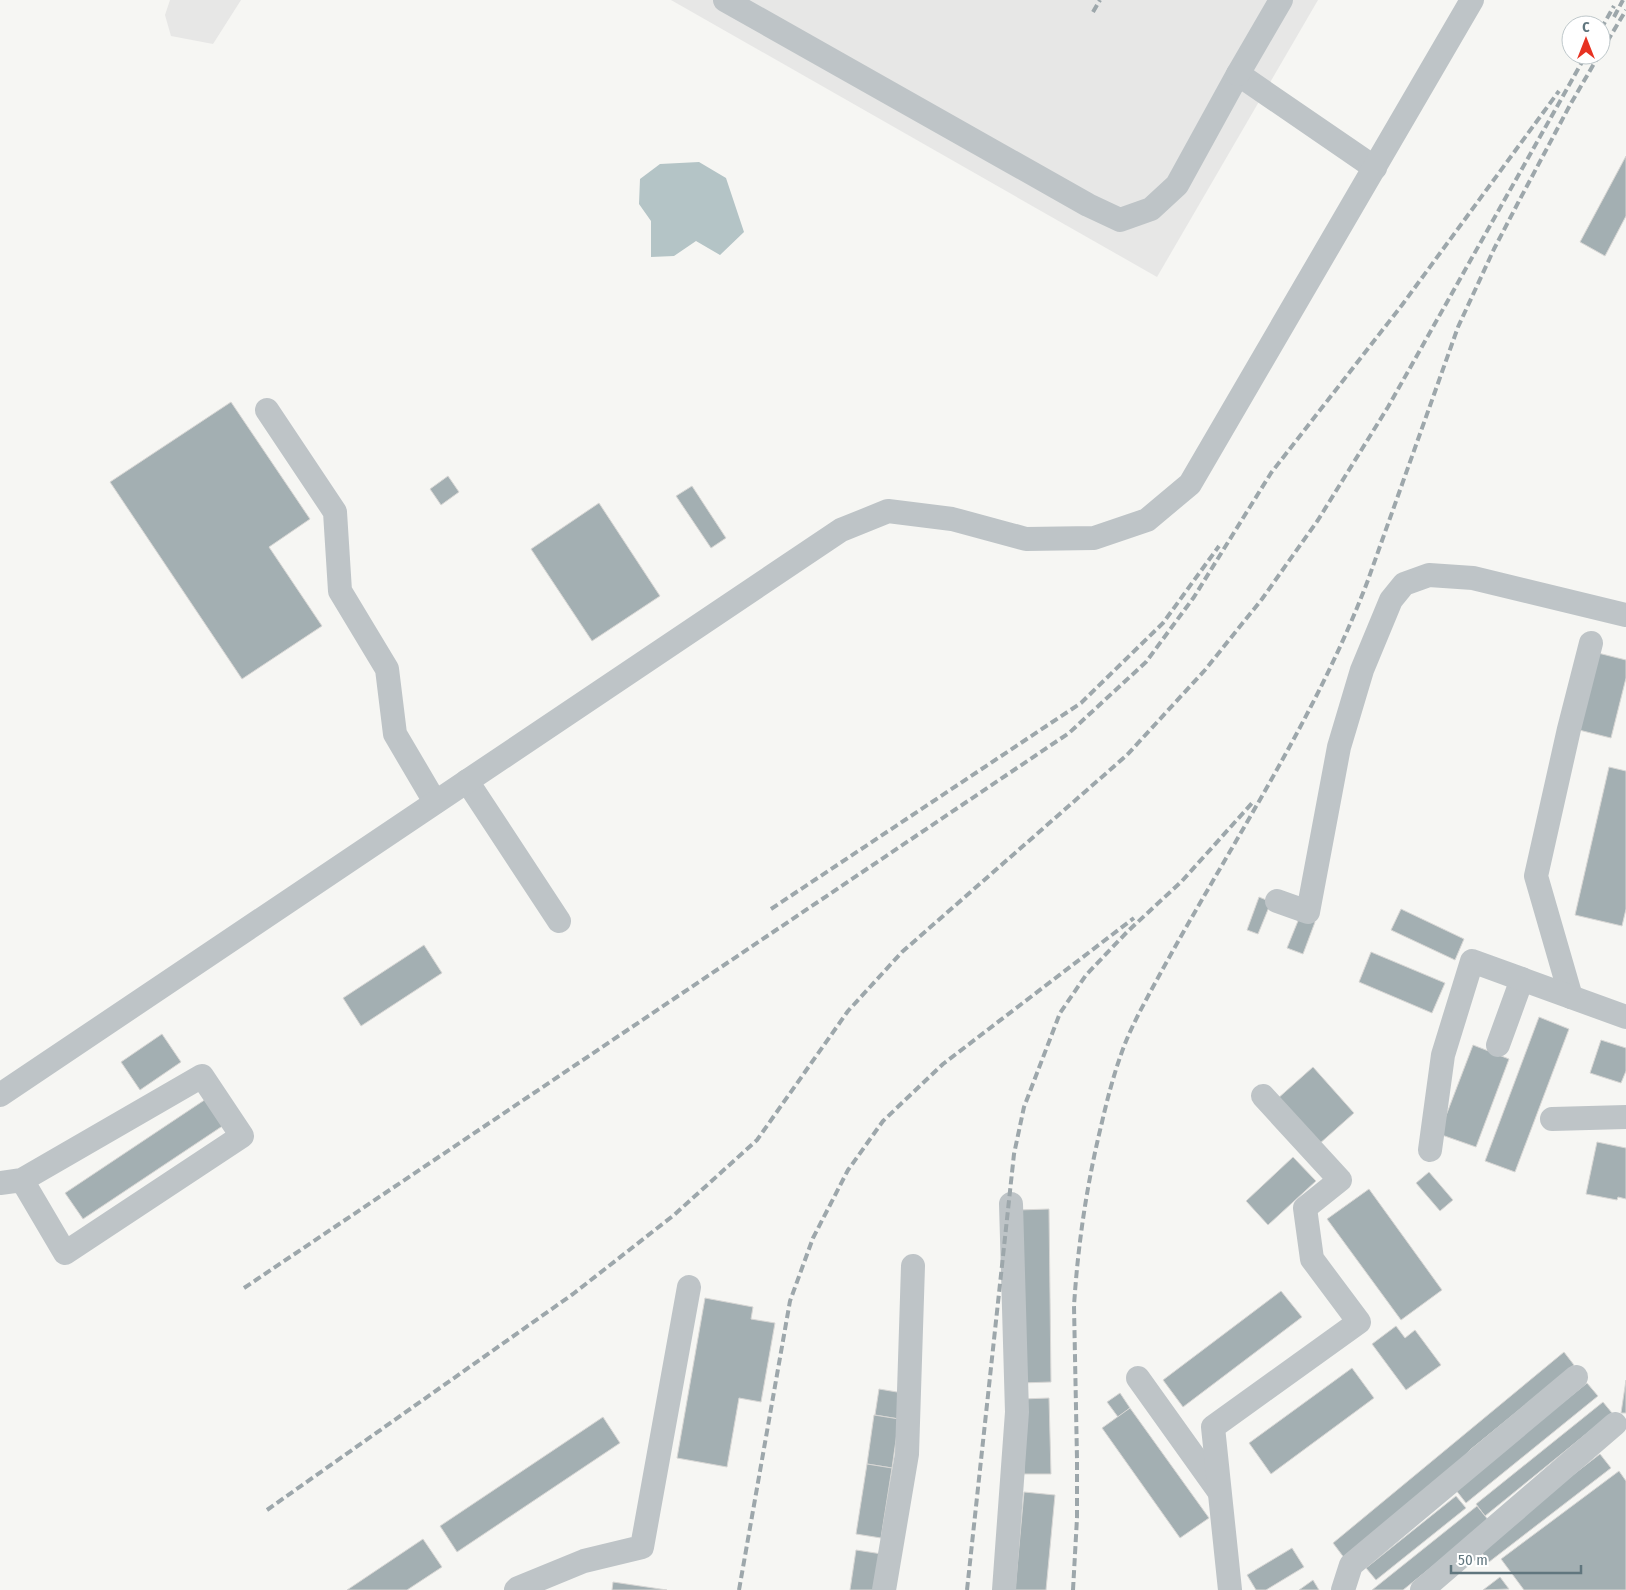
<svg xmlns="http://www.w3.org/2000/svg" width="1626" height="1590" font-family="'Fira Sans Condensed',sans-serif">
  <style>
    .built { fill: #e7e7e6 }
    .water { fill: #b4c4c6 }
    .building { fill: #a3afb2; stroke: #d8d7d5 }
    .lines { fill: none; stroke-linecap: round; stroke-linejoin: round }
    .minor { stroke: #bec4c7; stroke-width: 24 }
    .rail { stroke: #9da7ab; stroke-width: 4; stroke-dasharray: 8 4; stroke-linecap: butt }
  </style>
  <rect width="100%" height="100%" fill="#f6f6f3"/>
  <g class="built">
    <path d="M170,0H241L213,44L171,36L165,15Z"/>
    <path d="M671,0H1318L1157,277Z"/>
  </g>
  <path class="water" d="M699,162L726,178L744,232L720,255L696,241L674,256L651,257V221L639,204L640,179L660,164Z"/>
  <g class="building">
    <path d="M1626,156V216L1605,256L1580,242Z"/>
    <path d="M231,402L310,519L269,547L322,626L242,679L110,482Z"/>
    <path d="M448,476L459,492L441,505L430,489Z"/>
    <path d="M692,486L726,538L711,548L676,496Z"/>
    <path d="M599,503L660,596L592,641L531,549Z"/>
    <path d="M1598,653L1626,660V678L1611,738L1579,730Z"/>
    <path d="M1609,767L1626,771V909L1622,926L1575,915Z"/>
    <path d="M1259,897L1271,902L1258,934L1247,930Z"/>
    <path d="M1401,909L1464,939L1455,960L1391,930Z"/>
    <path d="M1300,916L1315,922L1303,954L1287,948Z"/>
    <path d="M424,945L442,973L361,1026L343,998Z"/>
    <path d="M1371,952L1445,983L1432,1013L1359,982Z"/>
    <path d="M1539,1017L1569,1029L1515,1172L1485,1161Z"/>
    <path d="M162,1034L181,1062L140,1090L121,1062Z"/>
    <path d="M1601,1040L1626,1048V1071L1621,1083L1590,1073Z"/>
    <path d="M1473,1045L1509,1059L1476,1147L1439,1134Z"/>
    <path d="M1313,1067L1354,1113L1318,1145L1276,1100Z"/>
    <path d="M206,1099L224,1125L83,1219L65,1193Z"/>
    <path d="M1597,1142L1626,1148V1199L1618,1197L1617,1200L1586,1194Z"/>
    <path d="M1293,1157L1316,1181L1268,1225L1246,1201Z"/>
    <path d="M1429,1172L1453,1200L1440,1211L1416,1183Z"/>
    <path d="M1369,1189L1442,1290L1401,1320L1327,1219Z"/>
    <path d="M1049,1209L1051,1382L1020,1383L1018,1210Z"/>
    <path d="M1281,1291L1302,1317L1183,1407L1163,1380Z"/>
    <path d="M705,1298L753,1307L751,1319L775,1323L761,1402L739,1398L727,1467L677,1458Z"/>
    <path d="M1396,1326L1405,1338L1415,1330L1441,1365L1406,1390L1372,1344Z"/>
    <path d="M1564,1352L1574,1365L1470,1450L1458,1466L1345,1559L1333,1543Z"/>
    <path d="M1352,1368L1374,1398L1271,1474L1249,1443Z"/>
    <path d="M1626,1380V1413H1621Z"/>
    <path d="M1587,1383L1598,1396L1466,1503L1455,1489Z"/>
    <path d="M879,1389L903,1393L899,1419L875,1415Z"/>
    <path d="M1120,1393L1130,1408L1118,1417L1107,1402Z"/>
    <path d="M1049,1398L1051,1474H1024L1022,1399Z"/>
    <path d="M1603,1402L1612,1413L1485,1516L1476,1504Z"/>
    <path d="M1130,1408L1209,1518L1180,1538L1102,1428Z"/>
    <path d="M874,1415L899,1419L892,1468L867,1464Z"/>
    <path d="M603,1417L620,1443L457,1552L440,1526Z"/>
    <path d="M1600,1454L1611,1468L1489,1562L1478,1548Z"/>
    <path d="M867,1464L892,1468L881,1538L856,1534Z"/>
    <path d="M1619,1471L1626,1481V1590H1524L1501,1559Z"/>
    <path d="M1024,1492L1055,1495L1046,1590H1015Z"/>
    <path d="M1456,1496L1466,1508L1376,1580L1366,1568Z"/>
    <path d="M1477,1506L1489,1521L1403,1590H1372Z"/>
    <path d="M423,1539L442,1567L407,1590H347Z"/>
    <path d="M1292,1548L1304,1567L1266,1590H1256L1247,1575Z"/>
    <path d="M856,1550L882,1554L877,1590H850Z"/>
    <path d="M1500,1577L1509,1589L1483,1590Z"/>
    <path d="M1313,1580L1319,1590H1299Z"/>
    <path d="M613,1582L667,1590H612Z"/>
  </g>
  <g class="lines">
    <g class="minor">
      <path d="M725,0L1088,205L1120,220L1151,209L1177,185L1238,74L1375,168"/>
      <path d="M1238,74L1281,0"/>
      <path d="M267,410L335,512L340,591L387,669L395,734L435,802"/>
      <path d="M467,781L559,921"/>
      <path d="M1277,901L1308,912L1339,747L1362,670L1391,600L1404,584L1429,575L1473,578L1626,615"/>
      <path d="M1571,997L1536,876L1569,729L1591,643"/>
      <path d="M1498,1045L1522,979"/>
      <path d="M0,1095L841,530L888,511L952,519L1026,539L1094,538L1147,520L1190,484L1472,0"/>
      <path d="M1552,1119L1626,1117"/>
      <path d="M1430,1150L1443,1055L1472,961L1626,1017"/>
      <path d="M0,1183L22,1180L202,1076L242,1136L65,1253L22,1180"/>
      <path d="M1138,1378L1218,1490"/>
      <path d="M516,1590L518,1588L584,1561L642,1547L689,1287"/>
      <path d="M884,1590L907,1454L913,1266"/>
      <path d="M1004,1590L1017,1412L1011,1204"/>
      <path d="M1230,1590L1213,1427L1359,1322L1312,1259L1305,1208L1340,1180L1263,1096"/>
      <path d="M1343,1590L1351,1565L1576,1377"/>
      <path d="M1422,1590L1615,1424"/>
    </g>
    <g class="rail">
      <path d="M1093,12L1100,0"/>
      <path d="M1614,17L1623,0"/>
      <path d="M1601,29L1614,6"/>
      <path d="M1601,52L1626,10"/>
      <path d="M771,909L1081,703L1163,623L1219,546"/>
      <path d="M244,1288L1069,733L1146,662L1194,597L1271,473L1402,305L1559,91"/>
      <path d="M267,1510L573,1294L674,1215L757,1140L848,1011L902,952L1127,755L1205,670L1262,599L1318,520L1388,407L1586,55"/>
      <path d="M739,1590L790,1301L813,1238L848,1170L883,1121L943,1064L1134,918"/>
      <path d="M967,1590L1014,1154L1024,1107L1060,1013L1086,975L1127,932L1182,881L1253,802"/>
      <path d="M1073,1590L1077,1518V1459L1074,1306C1078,1243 1087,1183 1102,1122C1109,1092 1117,1062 1129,1034C1134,1023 1140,1011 1146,1000C1220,860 1312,728 1368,580L1458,327L1494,249L1519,201L1570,105L1599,55"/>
    </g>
  </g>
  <g transform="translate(1586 40)"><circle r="24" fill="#ffffff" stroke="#bfc8cb"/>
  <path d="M0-4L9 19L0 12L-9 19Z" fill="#e73222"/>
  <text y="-8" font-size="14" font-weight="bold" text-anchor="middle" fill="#60767e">С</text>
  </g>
  <path d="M1451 1565v8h130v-8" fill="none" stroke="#60767e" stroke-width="2.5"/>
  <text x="1458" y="1565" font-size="15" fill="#60767e" stroke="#ffffff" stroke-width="4" paint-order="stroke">50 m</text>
</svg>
